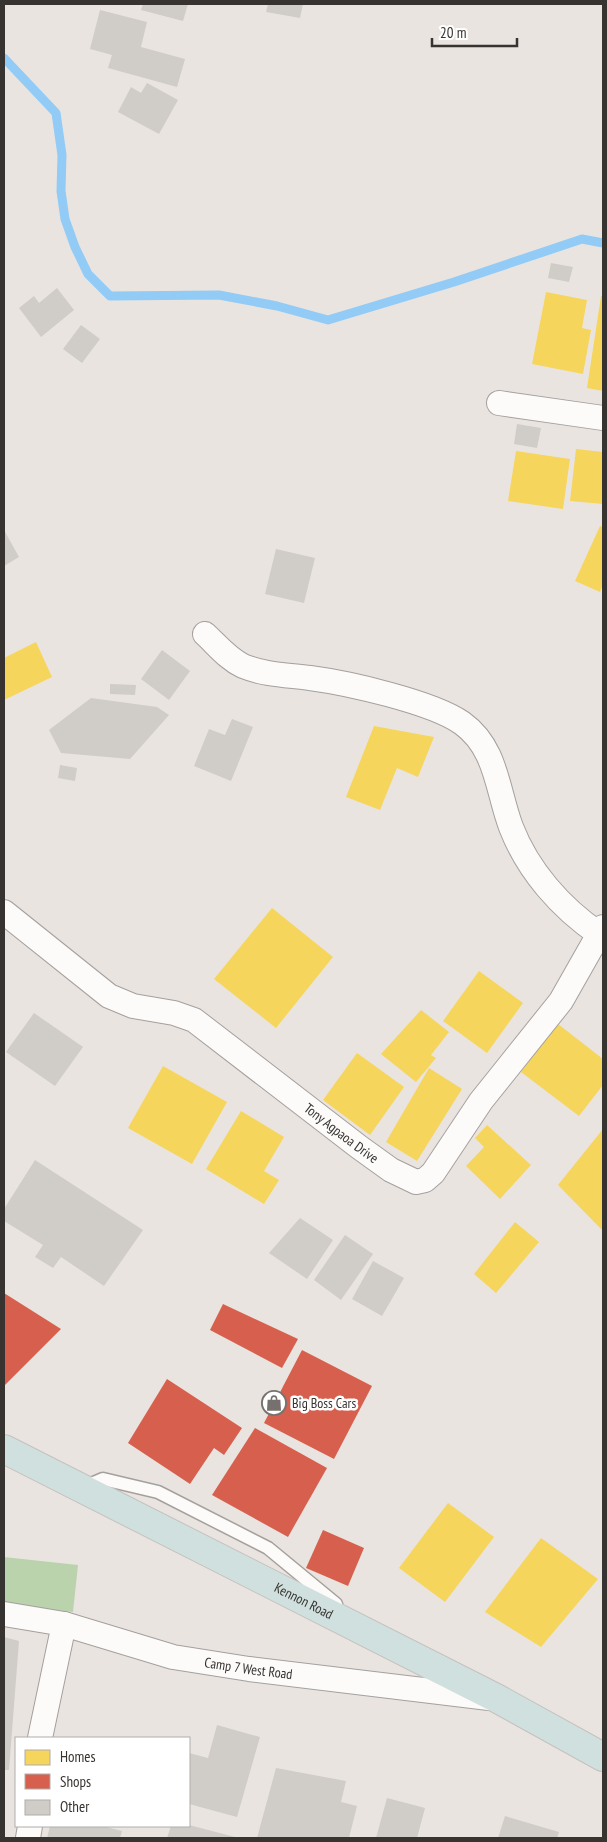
<svg xmlns="http://www.w3.org/2000/svg" width="607" height="1842" font-family="'PT Sans Narrow',sans-serif">
  <style>
    .pitch { fill: #bbd3ad }
    .homes { fill: #f6d55c }
    .shops { fill: #d6604d }
    .lines { fill: none; stroke-linecap: round; stroke-linejoin: round }
    .stream { stroke: #91cbf6; stroke-width: 9 }
    .building { fill: #d0ccc8 }
    .service-casing { stroke: #a4a09d; stroke-width: 15 }
    .minor-casing { stroke: #a4a09d; stroke-width: 26 }
    .trunk-casing { stroke: #c4c1bf; stroke-width: 30 }
    .service { stroke: #fcfbfa; stroke-width: 12 }
    .minor { stroke: #fcfbfa; stroke-width: 24 }
    .trunk { stroke: #d0e0de; stroke-width: 28 }
    .labels { text-anchor: middle; stroke-width: 5; stroke-linejoin: round; paint-order: stroke }
    .street-label { font-size: 14px; fill: #373330; stroke: #fff }
    .poi-label { font-size: 14px; fill: #373330; stroke: #fff; text-anchor: start }
  </style>
  <rect width="100%" height="100%" fill="#eae4e0"/>
  <path class="pitch" d="M4,1557L78,1565L73,1612L4,1605Z"/>
  <g class="homes">
    <path d="M546,292L587,300L582,328L591,330L583,374L532,364Z"/>
    <path d="M601,296H603V391L587,388Z"/>
    <path d="M576,449L603,452V504L570,501Z"/>
    <path d="M516,451L570,459L563,509L508,501Z"/>
    <path d="M600,526L603,527V584L600,592L575,581Z"/>
    <path d="M36,642L52,677L4,700V658Z"/>
    <path d="M374,726L434,737L418,777L397,768L380,810L346,797Z"/>
    <path d="M272,908L333,957L276,1028L214,979Z"/>
    <path d="M479,971L523,1003L487,1053L443,1021Z"/>
    <path d="M421,1010L449,1032L431,1055L436,1058L416,1082L381,1054Z"/>
    <path d="M558,1024L603,1059V1085L579,1116L521,1072Z"/>
    <path d="M357,1053L404,1087L370,1135L323,1100Z"/>
    <path d="M163,1066L227,1102L192,1164L128,1128Z"/>
    <path d="M429,1068L462,1089L417,1161L386,1142Z"/>
    <path d="M241,1111L284,1137L264,1171L279,1180L264,1204L206,1169Z"/>
    <path d="M487,1125L531,1165L500,1199L466,1166L484,1147L475,1138Z"/>
    <path d="M603,1129V1231L558,1185Z"/>
    <path d="M515,1222L539,1242L496,1293L474,1274Z"/>
    <path d="M448,1503L494,1537L445,1602L399,1568Z"/>
    <path d="M541,1538L598,1579L541,1647L485,1612Z"/>
  </g>
  <g class="shops">
    <path d="M4,1293L61,1329L4,1386Z"/>
    <path d="M223,1304L298,1339L282,1368L210,1330Z"/>
    <path d="M302,1350L372,1386L334,1459L264,1423Z"/>
    <path d="M167,1379L242,1428L224,1455L214,1448L190,1484L128,1443Z"/>
    <path d="M255,1428L327,1468L288,1537L212,1495Z"/>
    <path d="M323,1530L364,1548L348,1586L306,1568Z"/>
  </g>
  <g class="lines">
    <path class="stream" d="M4,58L56,113L62,155L61,191L65,219L75,247L88,274L110,296L219,295L277,306L328,320L454,282L582,239L603,243"/>
  </g>
  <g class="building">
    <path d="M143,4H188L183,21L141,10Z"/>
    <path d="M268,4H303L300,18L266,12Z"/>
    <path d="M100,10L147,22L141,47L185,59L177,87L108,68L112,55L90,49Z"/>
    <path d="M147,83L178,100L159,134L118,112L131,87L141,93Z"/>
    <path d="M551,263L573,267L569,282L548,278Z"/>
    <path d="M57,288L74,310L41,337L19,308L34,296L39,303Z"/>
    <path d="M81,325L100,339L82,363L63,349Z"/>
    <path d="M517,424L541,428L537,448L514,444Z"/>
    <path d="M4,530L19,557L4,566Z"/>
    <path d="M276,549L315,558L304,603L265,594Z"/>
    <path d="M162,650L190,671L169,700L141,679Z"/>
    <path d="M110,684L136,685L135,695L110,694Z"/>
    <path d="M91,698L157,707L169,715L130,759L61,753L49,730Z"/>
    <path d="M232,719L253,727L231,781L194,766L209,729L225,735Z"/>
    <path d="M60,765L77,768L75,781L58,778Z"/>
    <path d="M34,1013L83,1047L55,1086L6,1052Z"/>
    <path d="M35,1160L143,1230L104,1286L61,1257L53,1268L35,1257L43,1245L4,1221V1209Z"/>
    <path d="M300,1218L333,1240L307,1279L269,1253Z"/>
    <path d="M345,1235L373,1254L341,1300L314,1280Z"/>
    <path d="M373,1261L404,1278L382,1316L352,1299Z"/>
    <path d="M4,1637L19,1641L9,1770H4Z"/>
    <path d="M217,1725L260,1737L237,1817L189,1804V1753L208,1758Z"/>
    <path d="M276,1768L346,1781L341,1802L357,1806L349,1838H257Z"/>
    <path d="M387,1798L425,1808L417,1838H376Z"/>
    <path d="M505,1816L559,1832L557,1838H498Z"/>
    <path d="M189,1825L239,1838H167L171,1826Z"/>
    <path d="M50,1826H102L122,1831L120,1838H47Z"/>
  </g>
  <g class="lines">
    <defs>
      <path id="service" d="M82,1488L103,1479L158,1492L268,1548L336,1604L337,1611"/>
      <g id="minor">
        <path d="M499,403L603,418"/>
        <path d="M205,634C217,645 228,659 243,666C265,675 287,675 310,678C348,683 432,702 462,723C497,748 497,790 511,827C528,871 561,908 599,934"/>
        <path id="s1" d="M4,912L109,996L133,1006L174,1013L194,1020L359,1147L391,1170L416,1182L425,1180L433,1173L481,1101L561,1001L603,927"/>
        <path id="s2" d="M4,1614L64,1624L173,1657L249,1669L489,1698"/>
        <path d="M40,1738L64,1624"/>
        <path d="M28,1838L30,1826"/>
      </g>
      <g id="trunk">
        <path id="s3" d="M4,1449L498,1699L603,1757"/>
      </g>
    </defs>
    <use href="#service" class="service-casing"/>
    <use href="#minor" class="minor-casing"/>
    <use href="#trunk" class="trunk-casing"/>
    <use href="#service" class="service"/>
    <use href="#minor" class="minor"/>
    <use href="#trunk" class="trunk"/>
  </g>
  <defs>
    <symbol id="shop-ring" viewBox="-11 -11 22 22"><circle r="9.5" fill="#fff" stroke="#76716e" stroke-width="1.5"/><path d="M-5-2.5h2.3a2.7 3.5 0 0 1 5.4 0H5L5.5 6h-11ZM-1.5-2.5h3a1.5 2.3 0 0 0-3 0Z" fill="#76716e"/></symbol>
  </defs>
  <g fill-rule="evenodd">
    <use href="#shop-ring" x="260" y="1389" width="28" height="28"/>
  </g>
  <g class="labels">
    <g class="street-label">
      <text dy="5" stroke="none"><textPath href="#s1" startOffset="409">Tony Agpaoa Drive</textPath></text>
      <text dy="5" stroke="none"><textPath href="#s3" startOffset="336">Kennon Road</textPath></text>
      <text dy="5" stroke="none"><textPath href="#s2" startOffset="251">Camp 7 West Road</textPath></text>
    </g>
    <g class="poi-label">
      <text x="292" y="1408">Big Boss Cars</text>
    </g>
  </g>
  <rect width="607" height="1842" fill="none" stroke="#373330" stroke-width="10"/>
  <rect x="15" y="1737" width="175" height="90" fill="#ffffff" stroke="#afadac"/>
  <rect x="25" y="1750" width="25" height="15" fill="#f6d55c" stroke="#afadac"/>
  <text x="60" y="1762" font-size="15" fill="#373330">Homes</text>
  <rect x="25" y="1774" width="25" height="15" fill="#d6604d" stroke="#afadac"/>
  <text x="60" y="1787" font-size="15" fill="#373330">Shops</text>
  <rect x="25" y="1800" width="25" height="15" fill="#d0ccc8" stroke="#afadac"/>
  <text x="60" y="1812" font-size="15" fill="#373330">Other</text>
  <path d="M432 38v8h85v-8" fill="none" stroke="#373330" stroke-width="2.5"/>
  <text x="440" y="38" font-size="15" fill="#373330" stroke="#ffffff" stroke-width="4" paint-order="stroke">20 m</text>
</svg>
